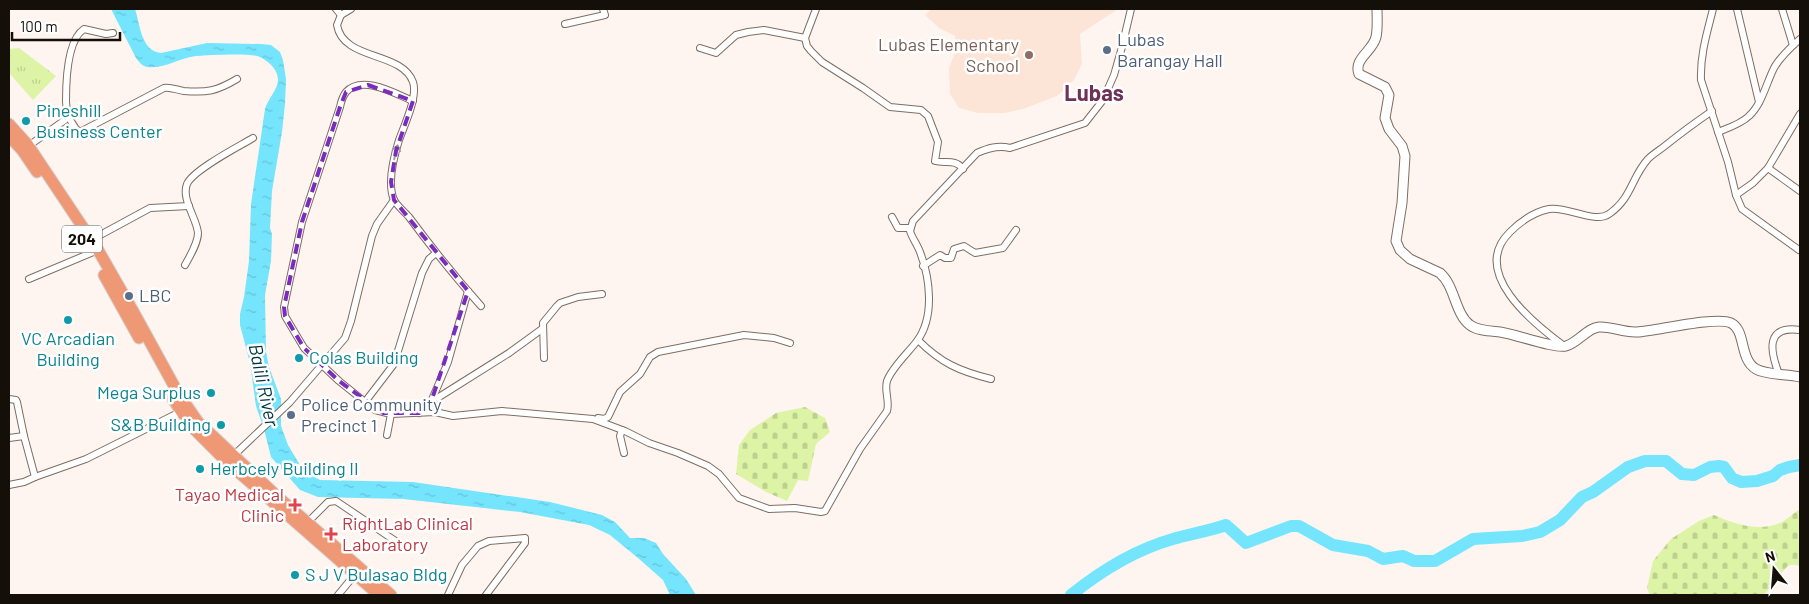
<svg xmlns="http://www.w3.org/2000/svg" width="1809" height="604" font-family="Barlow,sans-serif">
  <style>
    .built { fill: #fce5d7 }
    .grass { fill: url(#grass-tufts) }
    .cemetery { fill: url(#cemetery-stones) }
    .water { fill: url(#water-ripples) }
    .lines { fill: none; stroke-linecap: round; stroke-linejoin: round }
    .river { stroke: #74e5fd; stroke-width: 12 }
    .minor-casing { stroke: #7f6d61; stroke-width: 8 }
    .secondary-casing { stroke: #7f6d61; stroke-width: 11 }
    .trunk-casing { stroke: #d5d4d3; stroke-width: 13 }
    .minor { stroke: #fff; stroke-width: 6 }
    .secondary { stroke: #fff; stroke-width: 9 }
    .trunk { stroke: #ee9876; stroke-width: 11 }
    .oneway { stroke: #a19f9d }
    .marked { fill: none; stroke: #7b2cbf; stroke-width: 4; stroke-dasharray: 10 6; stroke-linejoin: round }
    .service-dot { fill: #5c6f8a; stroke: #fff; stroke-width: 2 }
    .education-dot { fill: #8d6e63; stroke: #fff; stroke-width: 2 }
    .culture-dot { fill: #0f9aa8; stroke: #fff; stroke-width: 2 }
    .health-dot { fill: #e0444e; stroke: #fff; stroke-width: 2 }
    .labels { text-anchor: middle; stroke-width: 5; stroke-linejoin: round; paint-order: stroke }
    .shield { fill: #fff; stroke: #5b5754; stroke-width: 1 }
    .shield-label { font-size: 16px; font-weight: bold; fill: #150f0a }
    .service-label { font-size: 18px; fill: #4e5e75; stroke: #fff; text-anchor: start }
    .education-label { font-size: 18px; fill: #785e54; stroke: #fff; text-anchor: end }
    .culture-label { font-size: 18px; fill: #0d838f; stroke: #fff; text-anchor: start }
    .health-label { font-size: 18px; fill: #be3a42; stroke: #fff; text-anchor: end }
    .water-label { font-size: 19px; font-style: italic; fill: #003640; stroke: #fff }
    .district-label { font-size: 22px; font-weight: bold; fill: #6e3157; stroke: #fff }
  </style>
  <defs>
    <pattern id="grass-tufts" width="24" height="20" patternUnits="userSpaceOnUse" patternTransform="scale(1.25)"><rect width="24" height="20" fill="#ddf4a6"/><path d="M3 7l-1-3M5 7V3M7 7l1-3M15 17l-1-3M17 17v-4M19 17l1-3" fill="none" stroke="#bdd08e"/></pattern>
    <pattern id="cemetery-stones" width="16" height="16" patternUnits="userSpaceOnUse" patternTransform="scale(1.25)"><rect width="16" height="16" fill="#ddf4a6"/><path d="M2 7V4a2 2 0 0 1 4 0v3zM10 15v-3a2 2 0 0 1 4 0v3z" fill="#bdd08e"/></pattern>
    <pattern id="water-ripples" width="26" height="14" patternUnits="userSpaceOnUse" patternTransform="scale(1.25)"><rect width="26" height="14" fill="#74e5fd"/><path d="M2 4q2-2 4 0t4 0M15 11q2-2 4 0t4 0" fill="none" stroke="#64c3d8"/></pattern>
  </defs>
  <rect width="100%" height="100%" fill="#fef5f0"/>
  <path class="built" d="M931,9H1118L1080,34L1082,64L1074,80L1057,96L1023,109L1005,113H978L959,108L950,94L949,68L956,50L955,36L939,28L925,15Z"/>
  <path class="grass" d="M19,48L56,76L33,100L9,73V49Z"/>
  <g class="cemetery">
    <path d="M805,407L825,418L830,432L816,444L808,481L798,480L787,501L766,492L736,474L739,445L750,430L776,413Z"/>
    <path d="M1800,509V566C1796,565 1792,564 1788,566C1785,568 1768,590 1764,595H1650L1647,588L1653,561L1671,539L1699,521L1714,515C1734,524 1758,532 1780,523C1787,520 1793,513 1800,509Z"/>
  </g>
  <path class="water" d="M111,9H135C140,24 141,51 161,53L207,43L261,44L271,45L280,52L283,60L286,79L285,104L282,132L272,191L270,228L272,234L271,261L265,295L266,352L269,367L281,399V426L288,445L300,465L311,475L320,480L413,482L550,502L602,515L615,522L630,538H644L656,543L663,554L686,579L696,595H670L663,580L638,558L610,535L589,525L520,512L403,499L318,497L300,490L271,457L264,429L256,406L250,363L240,325V314L244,297L249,261L251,204L265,109C268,99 277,90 278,81C279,70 267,59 257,56C244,53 210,55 196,56C179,58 165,69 147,67C142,66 139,62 136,58Z"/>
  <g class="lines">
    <path class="river" d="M1071,595C1102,570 1134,550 1173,539C1190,534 1209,531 1226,525L1246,543L1291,526H1299L1333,545L1368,551L1383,559L1403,556L1414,561H1435L1473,539L1522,536L1540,532L1560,520L1582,497L1593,492L1628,467L1645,461H1666L1682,474L1694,475L1710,467L1719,466L1724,467L1732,478L1741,482L1757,481L1773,476L1780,470L1789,467L1800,465"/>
    <defs>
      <g id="minor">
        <path d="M336,9L341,15"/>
        <path d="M351,9L341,15L337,25C343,61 402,51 413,82C418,97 404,126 399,140C394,156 387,184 394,200C397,206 405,212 409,217C432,248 456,278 481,306"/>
        <path d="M816,9L805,38L807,46L811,51L822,62L863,88L890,107L921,110L928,116L938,142L935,161C945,164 955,158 963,169"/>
        <path d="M1713,9C1707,33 1700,55 1701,80L1728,162L1736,195L1742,209L1799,250"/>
        <path d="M1737,9L1759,102"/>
        <path d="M1782,9L1793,45"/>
        <path d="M565,24L605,15L603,9"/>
        <path d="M700,48L716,53L736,35L748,32L764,30L805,38"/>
        <path d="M413,101C396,94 362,74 346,92C343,96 341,102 340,107L302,222L284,307L285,316L304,348L339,381L375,410L391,414L435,412L453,416L502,411L593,419L625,431L649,443L678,453L708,466L719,474L739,498L769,509L795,508L821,512L825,511L860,449L887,411C890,401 884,391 887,381C892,367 909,352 917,341C935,317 930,278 920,252C917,244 912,238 910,231L913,221L977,153C988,148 998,145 1010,148L1085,123L1103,100L1114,75L1122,47L1131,9"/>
        <path d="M67,115L76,129L80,132L164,88C171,87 177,90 184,91C207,93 217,91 237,79"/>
        <path d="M1718,132C1728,128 1741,124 1749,116C1762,104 1766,84 1774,68C1780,57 1791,47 1800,39"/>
        <path d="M27,147L65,120C69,113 66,108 66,101C66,82 67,40 84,29L106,34L113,33"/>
        <path d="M1768,168L1800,191"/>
        <path d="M1736,195L1753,183L1768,168L1800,114"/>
        <path d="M892,217L898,228H910"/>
        <path d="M91,240L150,208L189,206"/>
        <path d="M185,265C190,256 198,243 198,233C197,219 181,199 187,184C193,170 238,147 253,138"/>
        <path d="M923,266L940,255L945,258H951L954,249L964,246L975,253L1003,248L1016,230"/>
        <path d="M29,279L98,250"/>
        <path d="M918,340C941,363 959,371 991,379"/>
        <path d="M1564,346C1533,323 1469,272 1510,232C1521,221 1534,212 1549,209C1567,206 1595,224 1609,214C1632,198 1631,178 1648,159C1653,154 1660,150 1666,145C1681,133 1696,122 1712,111"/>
        <path d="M544,358L543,323L557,306L560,303L578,297L602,294"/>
        <path d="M1779,374C1770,351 1765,325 1800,330"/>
        <path d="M9,399L16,400L17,402L24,436L35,477L24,482L9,485"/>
        <path d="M365,402L394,364L422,273L429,259L436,253"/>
        <path d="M431,402L448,362L468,291"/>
        <path d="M419,413L431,402L509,353L542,329"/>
        <path d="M598,418L604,419L608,417L620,392L640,374L650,357L658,352L744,335L774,338L790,343"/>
        <path d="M622,430L620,436L624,453"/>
        <path d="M387,435L391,414"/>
        <path d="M9,438L24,436"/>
        <path d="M233,456L290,402L345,338L351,321L372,236L377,224L394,200"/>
        <path d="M35,477L86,459L184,410"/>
        <path d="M306,524L328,502L336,501L397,542"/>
        <path d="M338,595L357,572"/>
        <path d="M448,595L462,565L478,546L489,541L525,538V543L486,595"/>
      </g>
      <path id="secondary" d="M1377,9C1377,17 1378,28 1376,37C1373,51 1353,59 1359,74L1385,87L1389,95L1385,118L1389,129L1402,146L1405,156L1402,203L1396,241L1400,250L1410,259L1440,273C1455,286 1455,314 1470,325C1478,331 1490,331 1500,332C1515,334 1555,349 1566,346C1578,343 1587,328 1599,327C1611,326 1624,333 1637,332C1656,331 1716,316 1731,323C1746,330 1739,359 1756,369C1766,375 1787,374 1800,377"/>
      <g id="trunk">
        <path d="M9,124L28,145L98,250L133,311L178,393L198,422L279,498L391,595"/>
        <path d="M9,136L22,150L37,172"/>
        <path d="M104,275L139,338"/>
        <path d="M172,398L192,427L227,462L379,595"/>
      </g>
    </defs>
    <use href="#minor" class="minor-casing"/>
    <use href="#secondary" class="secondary-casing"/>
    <use href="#trunk" class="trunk-casing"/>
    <use href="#minor" class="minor"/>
    <use href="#secondary" class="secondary"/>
    <use href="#trunk" class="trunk"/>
  </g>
  <defs><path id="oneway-shaft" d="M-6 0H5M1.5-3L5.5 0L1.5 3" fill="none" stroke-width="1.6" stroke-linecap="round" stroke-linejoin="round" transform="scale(1.25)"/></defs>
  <use class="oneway" href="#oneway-shaft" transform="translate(396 152) rotate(-76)"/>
  <path class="marked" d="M368,85L413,101L396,151L391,182L394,200L468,291L431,402L419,413H383L339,381L304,348L285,316L284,307L302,222L340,107L346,92Z"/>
  <g class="service-dot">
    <circle cx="1107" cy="50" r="5"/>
    <circle cx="129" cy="296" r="5"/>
    <circle cx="291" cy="415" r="5"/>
  </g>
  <circle class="education-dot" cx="1029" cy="55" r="5"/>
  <g class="culture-dot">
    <circle cx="26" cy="121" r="5"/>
    <circle cx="68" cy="320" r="5"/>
    <circle cx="299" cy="358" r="5"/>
    <circle cx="211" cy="393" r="5"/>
    <circle cx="221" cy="425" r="5"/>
    <circle cx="200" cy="469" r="5"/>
    <circle cx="295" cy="575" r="5"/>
  </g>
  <g class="health-dot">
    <path d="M292.5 497.5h5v5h5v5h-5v5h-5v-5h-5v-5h5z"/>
    <path d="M328.5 526.5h5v5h5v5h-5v5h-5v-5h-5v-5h5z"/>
  </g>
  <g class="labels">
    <rect class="shield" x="62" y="225.5" width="40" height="27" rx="4"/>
    <g class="shield-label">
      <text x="82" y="245">204</text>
    </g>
    <g class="service-label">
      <text x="1117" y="46">Lubas<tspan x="1117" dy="21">Barangay Hall</tspan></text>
      <text x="139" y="302">LBC</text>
      <text x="301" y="411">Police Community<tspan x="301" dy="21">Precinct 1</tspan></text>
    </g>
    <g class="education-label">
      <text x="1019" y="51">Lubas Elementary<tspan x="1019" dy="21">School</tspan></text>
    </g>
    <g class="culture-label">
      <text x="36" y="117">Pineshill<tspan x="36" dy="21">Business Center</tspan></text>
      <text x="68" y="345" text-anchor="middle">VC Arcadian<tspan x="68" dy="21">Building</tspan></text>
      <text x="309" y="364">Colas Building</text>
      <text x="201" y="399" text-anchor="end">Mega Surplus</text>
      <text x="211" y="431" text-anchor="end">S&amp;B Building</text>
      <text x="210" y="475">Herbcely Building II</text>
      <text x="305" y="581">S J V Bulasao Bldg</text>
    </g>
    <g class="health-label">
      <text x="284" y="501">Tayao Medical<tspan x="284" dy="21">Clinic</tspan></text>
      <text x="342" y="530" text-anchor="start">RightLab Clinical<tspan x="342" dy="21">Laboratory</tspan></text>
    </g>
    <g class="water-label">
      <text transform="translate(264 385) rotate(78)" y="7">Balili River</text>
    </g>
    <g class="district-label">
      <text x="1094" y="101">Lubas</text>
    </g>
  </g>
  <rect width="1809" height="604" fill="none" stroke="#150f0a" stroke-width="20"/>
  <g transform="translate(1774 569) rotate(343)" stroke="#ffffff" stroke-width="4" paint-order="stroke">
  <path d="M0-4L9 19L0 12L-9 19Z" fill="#150f0a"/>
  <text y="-8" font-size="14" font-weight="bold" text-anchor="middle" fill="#150f0a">N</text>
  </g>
  <path d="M12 32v8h108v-8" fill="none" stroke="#150f0a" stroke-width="2.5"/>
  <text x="20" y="32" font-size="15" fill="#150f0a" stroke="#ffffff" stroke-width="4" paint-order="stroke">100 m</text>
</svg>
